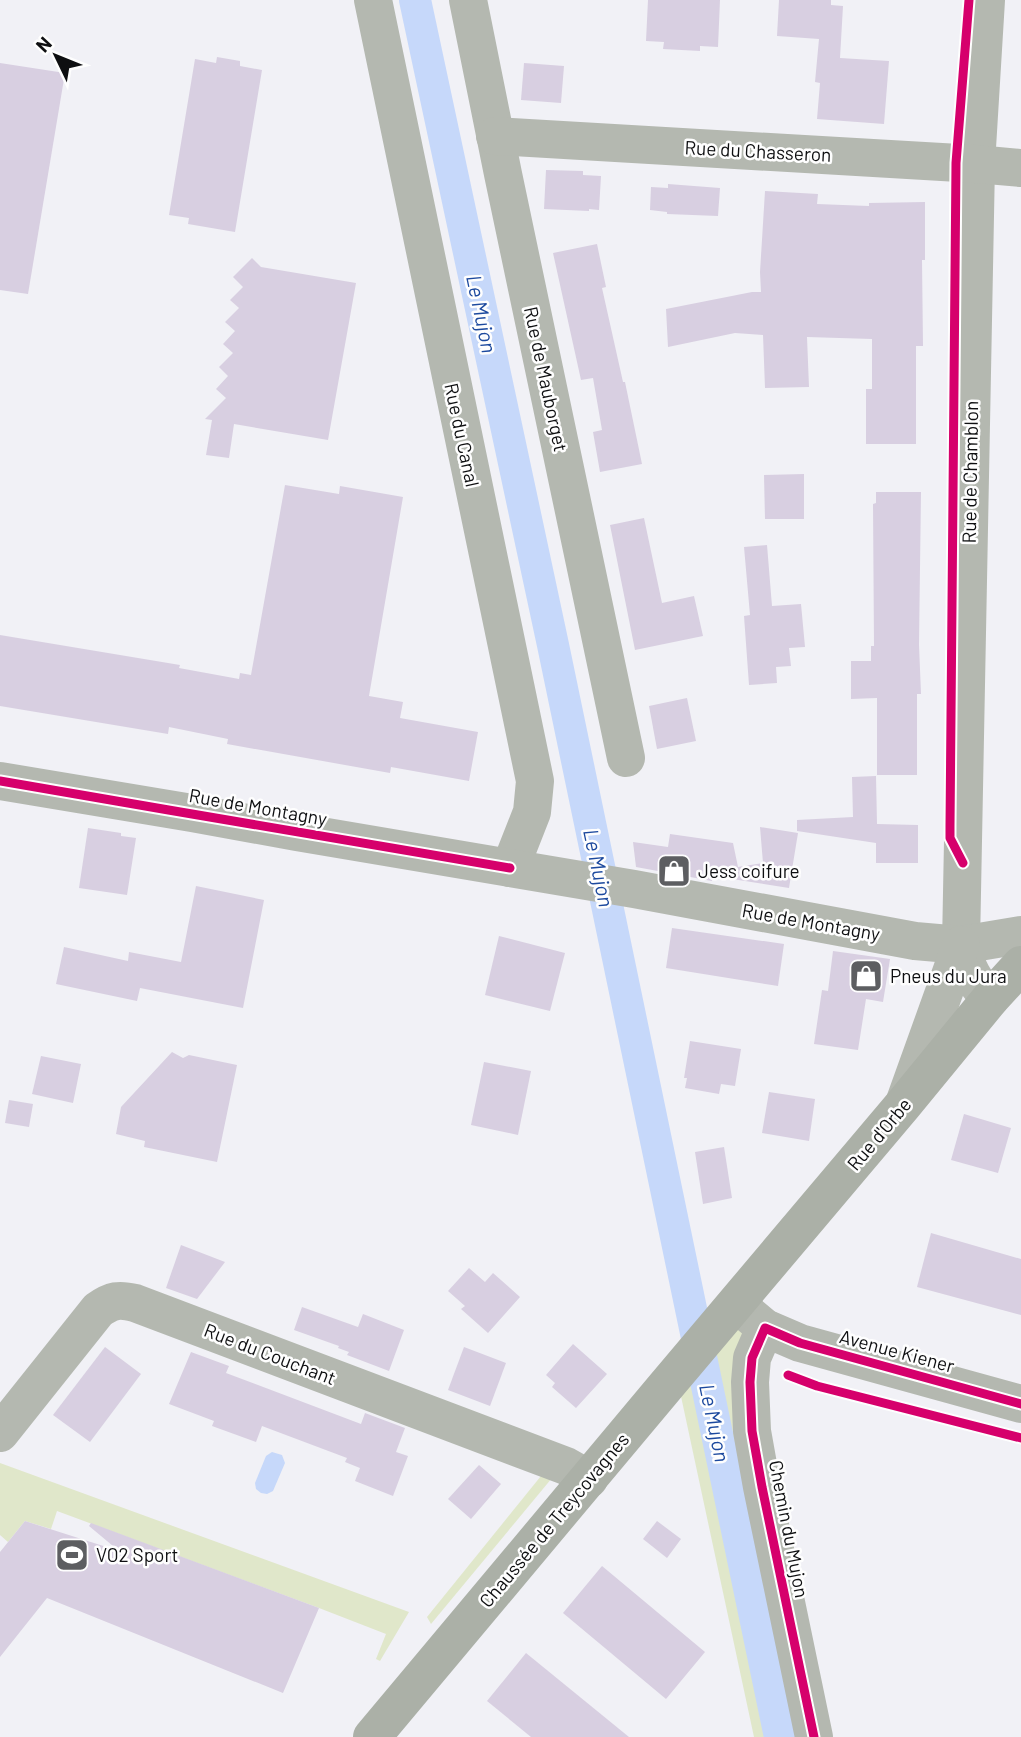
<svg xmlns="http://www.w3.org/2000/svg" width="1021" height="1737" font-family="Barlow,sans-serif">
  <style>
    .green { fill: #e0e7ca }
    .water { fill: #c6d8fa }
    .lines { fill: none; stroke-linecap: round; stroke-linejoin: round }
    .canal { stroke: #c6d8fa; stroke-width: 32 }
    .building { fill: #d8cfe1 }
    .minor { stroke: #b4b8b0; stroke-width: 38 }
    .major { stroke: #abb0a7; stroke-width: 38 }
    .cycleway-casing { stroke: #fefefe; stroke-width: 13 }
    .cycleway { stroke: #d6006c; stroke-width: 9 }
    .labels { text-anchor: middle; stroke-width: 5; stroke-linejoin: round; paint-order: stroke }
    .street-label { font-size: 19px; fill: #0e0f11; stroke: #fefefe }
    .poi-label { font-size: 19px; fill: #0e0f11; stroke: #fefefe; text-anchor: start }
    .water-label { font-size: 21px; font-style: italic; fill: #1c499e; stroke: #fefefe }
  </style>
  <rect width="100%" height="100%" fill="#f1f1f6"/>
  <g class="green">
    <path d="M736,1302L752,1358L814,1737H754L676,1373Z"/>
    <path d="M0,1463L409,1612L380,1661L376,1659L386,1634L319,1608L57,1511L51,1529L25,1521L8,1542L0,1535Z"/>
    <path d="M545,1471L552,1478L431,1624L427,1617Z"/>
  </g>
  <path class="water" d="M272,1452L282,1455L285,1463L273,1491L267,1494L261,1493L256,1489L255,1483L266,1456Z"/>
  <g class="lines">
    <path class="canal" d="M415,0L553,645L780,1737"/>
  </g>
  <g class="building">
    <path d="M648,0H720L718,47L700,46V51L663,49L664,42L646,41Z"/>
    <path d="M779,0H831V5L843,6L840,58L889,61L884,124L817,119L820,83L815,82L819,39L777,36Z"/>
    <path d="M217,57L240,61V66L262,70L235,232L188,224L189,218L169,215L195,59L216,63Z"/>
    <path d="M0,63L65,73L28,294L0,290Z"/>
    <path d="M524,63L564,66L561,103L521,100Z"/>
    <path d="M546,170L583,171V175L601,176L599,210L589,209V211L544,209Z"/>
    <path d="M668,184L720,188L718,216L667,214V212L650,210L651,187L668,188Z"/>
    <path d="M765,191L818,194L817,204L869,206V203L925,202V260H922L923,346H916V444H866V389H872V339L807,337L809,387L765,388L763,335L735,333L668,347L666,309L752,292H761L760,272Z"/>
    <path d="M597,244L606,287L602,288L623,382H625L642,464L600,472L593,432L602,430L593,378L581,380L553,253Z"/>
    <path d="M252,258L261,267L356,283L328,440L234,424L229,458L206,455L212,420L205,419L226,398L216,389L228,376L219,367L233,353L223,344L235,331L225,322L239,308L230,300L243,287L233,277Z"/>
    <path d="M804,474V519H765L764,475Z"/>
    <path d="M285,485L339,494L340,486L403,497L369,696L403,702L400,718L478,732L469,781L391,767L390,773L227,744L228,739L169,727L168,734L0,706V635L180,665L179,668L239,679L240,673L251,675Z"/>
    <path d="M876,492H921L919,645L921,694H917V775H877V698L851,699V661H871V646H874L873,504L876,503Z"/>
    <path d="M644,518L662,603L694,596L703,636L635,650L610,525Z"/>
    <path d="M767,545L772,606L801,604L805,647L789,648L791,666L776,667L777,683L749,685L744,616L750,615L744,547Z"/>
    <path d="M687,698L696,741L657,749L649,706Z"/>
    <path d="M876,776L877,824L918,825V863H876V843L797,831V820L853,817L852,777Z"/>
    <path d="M760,827L798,833L789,888L713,876L712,881L636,867L633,842L668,847L670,834L733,843L738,867L763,863Z"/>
    <path d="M88,828L121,833V836L136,838L127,895L79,888Z"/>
    <path d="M196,886L264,900L243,1008L140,988L137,1001L56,984L64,947L128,961L129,952L181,962Z"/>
    <path d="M672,928L784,944L778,986L666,968Z"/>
    <path d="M499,936L565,953L550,1011L485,995Z"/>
    <path d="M833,951L890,959L883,1002L866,999L858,1050L814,1044L822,990L828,991Z"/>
    <path d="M690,1041L741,1049L735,1086L721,1084L719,1094L685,1088L687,1078H684Z"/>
    <path d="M172,1052L183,1058L189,1055L237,1065L217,1162L144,1147L145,1141L116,1134L121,1107Z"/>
    <path d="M41,1056L81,1064L73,1103L32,1094Z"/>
    <path d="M484,1062L531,1071L518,1135L471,1125Z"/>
    <path d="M769,1092L815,1099L809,1141L762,1133Z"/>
    <path d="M9,1100L33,1104L29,1127L5,1123Z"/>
    <path d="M964,1114L1011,1128L998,1173L951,1160Z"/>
    <path d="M724,1147L732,1198L703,1204L695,1152Z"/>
    <path d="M931,1233L1021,1259V1315L917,1287Z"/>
    <path d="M181,1245L225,1262L197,1299L166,1288Z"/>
    <path d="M469,1268L485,1282L493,1273L520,1297L488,1333L461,1309L465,1306L448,1291Z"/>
    <path d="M302,1307L358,1327L363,1314L404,1330L389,1371L347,1355L349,1352L338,1348L339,1346L294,1330Z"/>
    <path d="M573,1344L607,1374L576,1408L552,1387L555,1383L546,1375Z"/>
    <path d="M105,1347L141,1374L90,1442L53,1415Z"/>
    <path d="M464,1347L506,1363L490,1406L448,1390Z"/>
    <path d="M191,1352L229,1366L226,1373L361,1424L365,1413L405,1428L396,1452L408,1456L393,1496L355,1481L360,1468L345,1462L347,1458L262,1426L256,1442L212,1426L214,1421L169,1404Z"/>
    <path d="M479,1465L501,1484L471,1519L448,1499Z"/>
    <path d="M25,1521L119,1551L89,1526L91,1523L319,1608L283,1693L47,1598L0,1657V1552Z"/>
    <path d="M657,1521L681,1539L667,1558L643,1539Z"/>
    <path d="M602,1566L705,1652L666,1699L563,1613Z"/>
    <path d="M526,1653L629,1737H531L487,1701Z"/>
  </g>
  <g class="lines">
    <g class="minor">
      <path d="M373,0L535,781L532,812L510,868"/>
      <path d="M468,0L503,174L626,758"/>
      <path d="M986,0L976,164L961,945C968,970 972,979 990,999"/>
      <path d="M495,136L976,164L1021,168"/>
      <path d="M0,781L192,813L297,832L634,889L915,941L961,945L1021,935"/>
      <path d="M905,1101L961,945"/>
      <path d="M746,1312L765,1328L800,1343L1021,1404"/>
      <path d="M765,1328L752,1358L750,1382L752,1431L762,1487L814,1737"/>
      <path d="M0,1433L98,1310C112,1300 119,1299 135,1303L566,1466L589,1479"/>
    </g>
    <path class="major" d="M372,1737L665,1387L903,1105L990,999L1021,965"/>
    <defs>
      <g id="cycleway">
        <path d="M0,781C170,810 340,840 510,868"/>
        <path d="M963,863L950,838V826L956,163L969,0"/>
        <path d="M788,1375L817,1386L1021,1438"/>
        <path d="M814,1737L762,1487L752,1431L750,1382L752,1358L765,1328L800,1343L1021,1404"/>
      </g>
    </defs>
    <use href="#cycleway" class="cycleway-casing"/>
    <use href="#cycleway" class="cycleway"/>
  </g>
  <defs>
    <symbol id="shop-square" viewBox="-11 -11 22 22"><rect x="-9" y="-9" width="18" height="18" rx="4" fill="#5d5e61" stroke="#fefefe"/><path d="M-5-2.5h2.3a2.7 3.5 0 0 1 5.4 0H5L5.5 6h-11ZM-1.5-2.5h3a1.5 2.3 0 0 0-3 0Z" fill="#fff"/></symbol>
    <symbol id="stadium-square" viewBox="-11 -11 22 22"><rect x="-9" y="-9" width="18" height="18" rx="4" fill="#5d5e61" stroke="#fefefe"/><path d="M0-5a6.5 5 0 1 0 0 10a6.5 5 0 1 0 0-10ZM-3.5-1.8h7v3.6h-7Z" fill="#fff"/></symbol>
  </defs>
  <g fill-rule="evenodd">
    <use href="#shop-square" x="655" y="852" width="38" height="38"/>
    <use href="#shop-square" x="847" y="957" width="38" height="38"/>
    <use href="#stadium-square" x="53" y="1536" width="38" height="38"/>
  </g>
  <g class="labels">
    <g class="street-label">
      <text transform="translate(758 151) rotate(3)" y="7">Rue du Chasseron</text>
      <text transform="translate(546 379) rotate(78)" y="7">Rue de Mauborget</text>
      <text transform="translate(462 435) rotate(78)" y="7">Rue du Canal</text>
      <text transform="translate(970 472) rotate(-89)" y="7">Rue de Chamblon</text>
      <text transform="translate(258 807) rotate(10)" y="7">Rue de Montagny</text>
      <text transform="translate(811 922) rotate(10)" y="7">Rue de Montagny</text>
      <text transform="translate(879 1134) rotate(-50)" y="7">Rue d'Orbe</text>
      <text transform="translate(897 1351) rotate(15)" y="7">Avenue Kiener</text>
      <text transform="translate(270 1354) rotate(21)" y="7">Rue du Couchant</text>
      <text transform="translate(554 1520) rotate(-50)" y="7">Chaussée de Treycovagnes</text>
      <text transform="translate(789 1529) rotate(79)" y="7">Chemin du Mujon</text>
    </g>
    <g class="poi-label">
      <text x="698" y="878">Jess coifure</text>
      <text x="890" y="983">Pneus du Jura</text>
      <text x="96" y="1562">VO2 Sport</text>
    </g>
    <g class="water-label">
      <text transform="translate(481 314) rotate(78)" y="7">Le Mujon</text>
      <text transform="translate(598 868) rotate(78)" y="7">Le Mujon</text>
      <text transform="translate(714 1423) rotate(78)" y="7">Le Mujon</text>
    </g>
  </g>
  <g transform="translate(56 56) rotate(313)" stroke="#fefefe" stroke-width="5" paint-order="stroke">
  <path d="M0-5L12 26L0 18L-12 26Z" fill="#0e0f11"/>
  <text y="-10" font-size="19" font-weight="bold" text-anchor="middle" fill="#0e0f11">N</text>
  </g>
</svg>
